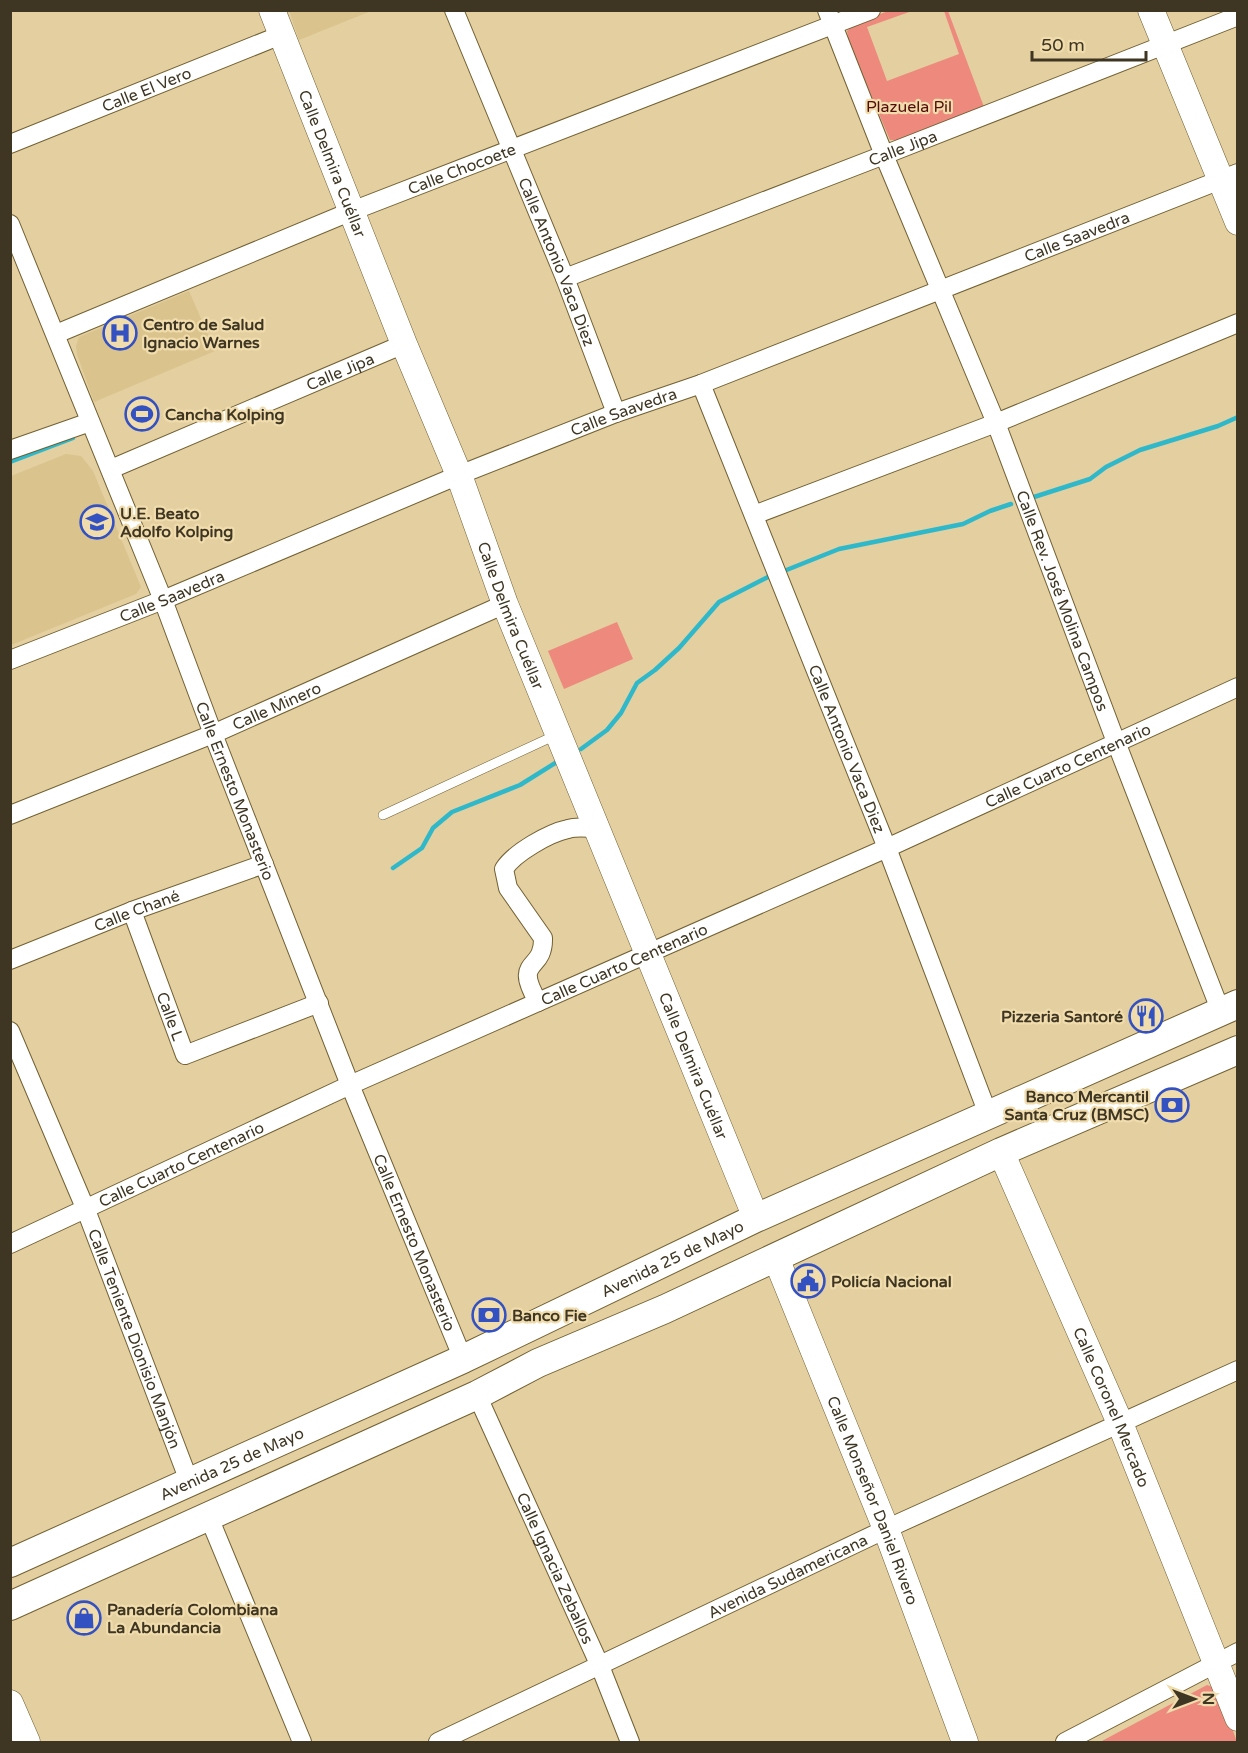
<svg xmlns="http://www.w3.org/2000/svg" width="1248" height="1753" font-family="'Varela Round',sans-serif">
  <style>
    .built { fill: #dac38c }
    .green { fill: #ed897d }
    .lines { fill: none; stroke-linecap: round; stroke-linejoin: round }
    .stream { stroke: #2eb8ca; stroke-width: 4.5 }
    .lane-casing { stroke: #726033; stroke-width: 10 }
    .street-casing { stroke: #726033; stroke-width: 20 }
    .secondary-casing { stroke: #726033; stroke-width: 27 }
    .primary-casing { stroke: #726033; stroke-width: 30 }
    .lane { stroke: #fff; stroke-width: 9 }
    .street { stroke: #fff; stroke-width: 18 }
    .secondary { stroke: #fff; stroke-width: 26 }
    .primary { stroke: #fff; stroke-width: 28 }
    .labels { text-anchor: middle; stroke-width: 4.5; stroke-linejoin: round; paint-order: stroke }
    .street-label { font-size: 16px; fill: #3e3622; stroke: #f0dcac }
    .park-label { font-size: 16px; fill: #540c09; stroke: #f0dcac }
    .poi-label { font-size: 16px; font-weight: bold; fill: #3e3622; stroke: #f0dcac; text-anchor: start }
  </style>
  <rect width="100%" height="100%" fill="#e3cf9f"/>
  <g class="built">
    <path d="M289,10H371V11L299,40Z"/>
    <path d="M189,291L215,351L94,402L77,354L76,346L79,337Z"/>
    <path d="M66,454L81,456L93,471L141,587L136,594L11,645V476Z"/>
  </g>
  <g class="green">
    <path d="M889,11H912L867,27L887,81L959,54L944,11H948L984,107L906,140H890L849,43L847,31C857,20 875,16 889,11Z"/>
    <path d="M617,622L633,659L564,689L548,651Z"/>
    <path d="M1207,1685L1218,1689L1237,1742H1100Z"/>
  </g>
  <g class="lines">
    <g class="stream">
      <path d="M10,462L73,438"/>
      <path d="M1034,497L1090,479L1106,467L1140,450L1218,426L1238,417"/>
      <path d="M784,571L839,549L963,524L990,511L1011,504"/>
      <path d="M581,749L607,730L621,713L637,683L655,670L679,648L719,602L768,577"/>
      <path d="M393,868L422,848L433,828L452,812L520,785L560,760"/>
    </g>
    <defs>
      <path id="lane" d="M383,815L556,735"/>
      <g id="street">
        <path id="s1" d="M454,10L565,278L616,413"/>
        <path id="s2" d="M827,10L884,155L996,423L1116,742L1221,1012"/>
        <path id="s3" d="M10,144L281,35"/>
        <path id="s4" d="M10,224L163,600L213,734L350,1085L463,1359"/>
        <path id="s5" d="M565,278L884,155L1238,16"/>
        <path id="s6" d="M56,334L352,211L871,10"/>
        <path id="s7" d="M701,384L887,848L988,1114"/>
        <path d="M10,450L90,422"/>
        <path id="s8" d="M111,469L404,344"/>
        <path d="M754,515L996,423L1238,323"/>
        <path id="s9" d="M10,660L163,600L459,475L616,413L701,384L1238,173"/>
        <path id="s10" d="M10,815L213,734L505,604"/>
        <path id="s11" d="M132,911L185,1055L319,1003"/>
        <path id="s12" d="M10,960L132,911L264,864"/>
        <path d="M538,1002C512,957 544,973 543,938L508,888L504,869C514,853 549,833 568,829C577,826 587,828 597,828"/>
        <path id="s13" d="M10,1031L86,1210L189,1481"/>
        <path id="s14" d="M10,1244L350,1085L887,848L1238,687"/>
        <path id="s15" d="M477,1395L600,1666L630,1742"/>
        <path d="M208,1515L302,1742"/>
        <path id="s16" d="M438,1742L886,1529L1238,1370"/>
        <path d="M1065,1742L1238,1652"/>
      </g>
      <g id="secondary">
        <path id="s17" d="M272,10L404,344L459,475L505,604L756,1218"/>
        <path d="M1151,10L1238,222"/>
        <path id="s18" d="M1001,1152L1120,1423L1238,1718"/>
        <path id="s19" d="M776,1258L886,1529L965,1742"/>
        <path d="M10,1703L27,1742"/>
      </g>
      <g id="primary">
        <path id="s20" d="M10,1563L463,1359L756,1218L1238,1004"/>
        <path d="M10,1606L477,1395L538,1363L665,1309L1001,1152L1238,1050"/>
      </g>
    </defs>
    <use href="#lane" class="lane-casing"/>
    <use href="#street" class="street-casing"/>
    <use href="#secondary" class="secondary-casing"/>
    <use href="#primary" class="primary-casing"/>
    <use href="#lane" class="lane"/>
    <use href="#street" class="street"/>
    <use href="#secondary" class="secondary"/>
    <use href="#primary" class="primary"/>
  </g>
  <defs>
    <symbol id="hospital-ring" viewBox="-11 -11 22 22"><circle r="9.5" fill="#f0dcac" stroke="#3451c2" stroke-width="1.5"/><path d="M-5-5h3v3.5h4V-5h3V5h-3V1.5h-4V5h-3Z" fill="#3451c2"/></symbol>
    <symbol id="stadium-ring" viewBox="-11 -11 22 22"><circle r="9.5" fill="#f0dcac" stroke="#3451c2" stroke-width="1.5"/><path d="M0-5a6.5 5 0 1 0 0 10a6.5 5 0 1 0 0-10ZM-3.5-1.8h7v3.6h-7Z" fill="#3451c2"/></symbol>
    <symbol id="school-ring" viewBox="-11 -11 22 22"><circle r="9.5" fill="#f0dcac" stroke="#3451c2" stroke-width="1.5"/><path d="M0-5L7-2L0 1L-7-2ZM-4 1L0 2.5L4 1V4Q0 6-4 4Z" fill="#3451c2"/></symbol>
    <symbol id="restaurant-ring" viewBox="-11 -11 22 22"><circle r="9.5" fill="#f0dcac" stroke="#3451c2" stroke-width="1.5"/><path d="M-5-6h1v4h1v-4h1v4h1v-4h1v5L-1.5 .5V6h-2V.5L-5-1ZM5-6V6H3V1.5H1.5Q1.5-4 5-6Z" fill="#3451c2"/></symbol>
    <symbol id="bank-ring" viewBox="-11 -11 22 22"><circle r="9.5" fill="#f0dcac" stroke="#3451c2" stroke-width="1.5"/><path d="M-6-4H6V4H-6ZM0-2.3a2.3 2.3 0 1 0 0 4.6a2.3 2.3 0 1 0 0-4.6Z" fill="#3451c2"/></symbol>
    <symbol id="civic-ring" viewBox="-11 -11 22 22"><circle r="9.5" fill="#f0dcac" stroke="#3451c2" stroke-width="1.5"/><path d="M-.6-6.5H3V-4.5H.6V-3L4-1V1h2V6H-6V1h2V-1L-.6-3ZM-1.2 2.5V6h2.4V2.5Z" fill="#3451c2"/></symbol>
    <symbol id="shop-ring" viewBox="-11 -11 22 22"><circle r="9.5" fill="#f0dcac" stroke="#3451c2" stroke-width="1.5"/><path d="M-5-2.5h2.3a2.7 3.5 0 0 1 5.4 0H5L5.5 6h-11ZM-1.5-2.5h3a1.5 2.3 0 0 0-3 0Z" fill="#3451c2"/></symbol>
  </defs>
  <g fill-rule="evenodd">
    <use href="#hospital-ring" x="101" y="314" width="38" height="38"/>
    <use href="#stadium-ring" x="123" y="395" width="38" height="38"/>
    <use href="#school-ring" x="78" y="503" width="38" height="38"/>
    <use href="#restaurant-ring" x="1127" y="997" width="38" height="38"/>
    <use href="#bank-ring" x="1153" y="1086" width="38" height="38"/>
    <use href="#civic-ring" x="789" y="1262" width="38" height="38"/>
    <use href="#bank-ring" x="470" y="1296" width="38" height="38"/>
    <use href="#shop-ring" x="65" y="1599" width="38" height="38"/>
  </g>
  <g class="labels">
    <g class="street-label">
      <text dy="6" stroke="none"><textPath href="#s3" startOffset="147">Calle El Vero</textPath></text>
      <text dy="6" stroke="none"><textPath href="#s5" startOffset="362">Calle Jipa</textPath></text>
      <text dy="6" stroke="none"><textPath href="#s17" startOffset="165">Calle Delmira Cuéllar</textPath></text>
      <text dy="6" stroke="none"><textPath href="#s6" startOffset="438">Calle Chocoete</textPath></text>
      <text dy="6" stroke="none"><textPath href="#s9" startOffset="1148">Calle Saavedra</textPath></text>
      <text dy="6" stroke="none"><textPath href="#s1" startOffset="272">Calle Antonio Vaca Diez</textPath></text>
      <text dy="6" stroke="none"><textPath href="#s8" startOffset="249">Calle Jipa</textPath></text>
      <text dy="6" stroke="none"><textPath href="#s9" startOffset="662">Calle Saavedra</textPath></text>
      <text dy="6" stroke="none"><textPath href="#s9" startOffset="174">Calle Saavedra</textPath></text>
      <text dy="6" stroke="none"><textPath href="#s2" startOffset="636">Calle Rev. José Molina Campos</textPath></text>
      <text dy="6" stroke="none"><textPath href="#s17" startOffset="651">Calle Delmira Cuéllar</textPath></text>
      <text dy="6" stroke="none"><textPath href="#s10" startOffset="288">Calle Minero</textPath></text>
      <text dy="6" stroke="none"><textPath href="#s7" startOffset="393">Calle Antonio Vaca Diez</textPath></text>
      <text dy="6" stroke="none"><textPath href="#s14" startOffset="1161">Calle Cuarto Centenario</textPath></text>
      <text dy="6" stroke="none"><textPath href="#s4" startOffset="610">Calle Ernesto Monasterio</textPath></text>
      <text dy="6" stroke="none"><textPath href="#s12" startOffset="136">Calle Chané</textPath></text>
      <text dy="6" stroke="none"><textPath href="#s14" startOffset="675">Calle Cuarto Centenario</textPath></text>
      <text dy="6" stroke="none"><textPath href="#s11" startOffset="112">Calle L</textPath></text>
      <text dy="6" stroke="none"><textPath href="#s17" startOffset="1137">Calle Delmira Cuéllar</textPath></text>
      <text dy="6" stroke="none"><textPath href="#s14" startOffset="189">Calle Cuarto Centenario</textPath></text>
      <text dy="6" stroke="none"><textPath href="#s4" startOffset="1096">Calle Ernesto Monasterio</textPath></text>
      <text dy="6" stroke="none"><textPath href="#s20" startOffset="729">Avenida 25 de Mayo</textPath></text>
      <text dy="6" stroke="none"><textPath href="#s13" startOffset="332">Calle Teniente Dionisio Manjón</textPath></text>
      <text dy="6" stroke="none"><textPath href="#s18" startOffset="278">Calle Coronel Mercado</textPath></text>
      <text dy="6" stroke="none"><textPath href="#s20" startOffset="243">Avenida 25 de Mayo</textPath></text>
      <text dy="6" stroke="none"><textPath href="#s19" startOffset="261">Calle Monseñor Daniel Rivero</textPath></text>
      <text dy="6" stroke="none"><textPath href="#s15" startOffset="190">Calle Ignacia Zeballos</textPath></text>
      <text dy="6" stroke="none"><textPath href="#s16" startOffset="387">Avenida Sudamericana</textPath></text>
    </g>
    <g class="park-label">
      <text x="909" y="112">Plazuela Pil</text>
    </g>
    <g class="poi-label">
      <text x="143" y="330">Centro de Salud<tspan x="143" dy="18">Ignacio Warnes</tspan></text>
      <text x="165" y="420">Cancha Kolping</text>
      <text x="120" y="519">U.E. Beato<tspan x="120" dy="18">Adolfo Kolping</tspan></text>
      <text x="1123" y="1022" text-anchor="end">Pizzeria Santoré</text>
      <text x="1149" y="1102" text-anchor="end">Banco Mercantil<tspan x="1149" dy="18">Santa Cruz (BMSC)</tspan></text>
      <text x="831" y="1287">Policía Nacional</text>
      <text x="512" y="1321">Banco Fie</text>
      <text x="107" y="1615">Panadería Colombiana<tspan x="107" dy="18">La Abundancia</tspan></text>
    </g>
  </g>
  <rect width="1248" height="1753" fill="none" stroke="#3e3622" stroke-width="24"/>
  <g transform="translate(1194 1699) rotate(90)" stroke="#f0dcac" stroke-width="4.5" paint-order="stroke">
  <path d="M0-4.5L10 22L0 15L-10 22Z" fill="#3e3622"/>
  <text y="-9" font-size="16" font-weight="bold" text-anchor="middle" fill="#3e3622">N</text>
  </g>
  <path d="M1032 51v9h114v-9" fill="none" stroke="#3e3622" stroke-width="3"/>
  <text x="1041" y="51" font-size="18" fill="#3e3622" stroke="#f0dcac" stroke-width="4.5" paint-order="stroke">50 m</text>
</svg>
